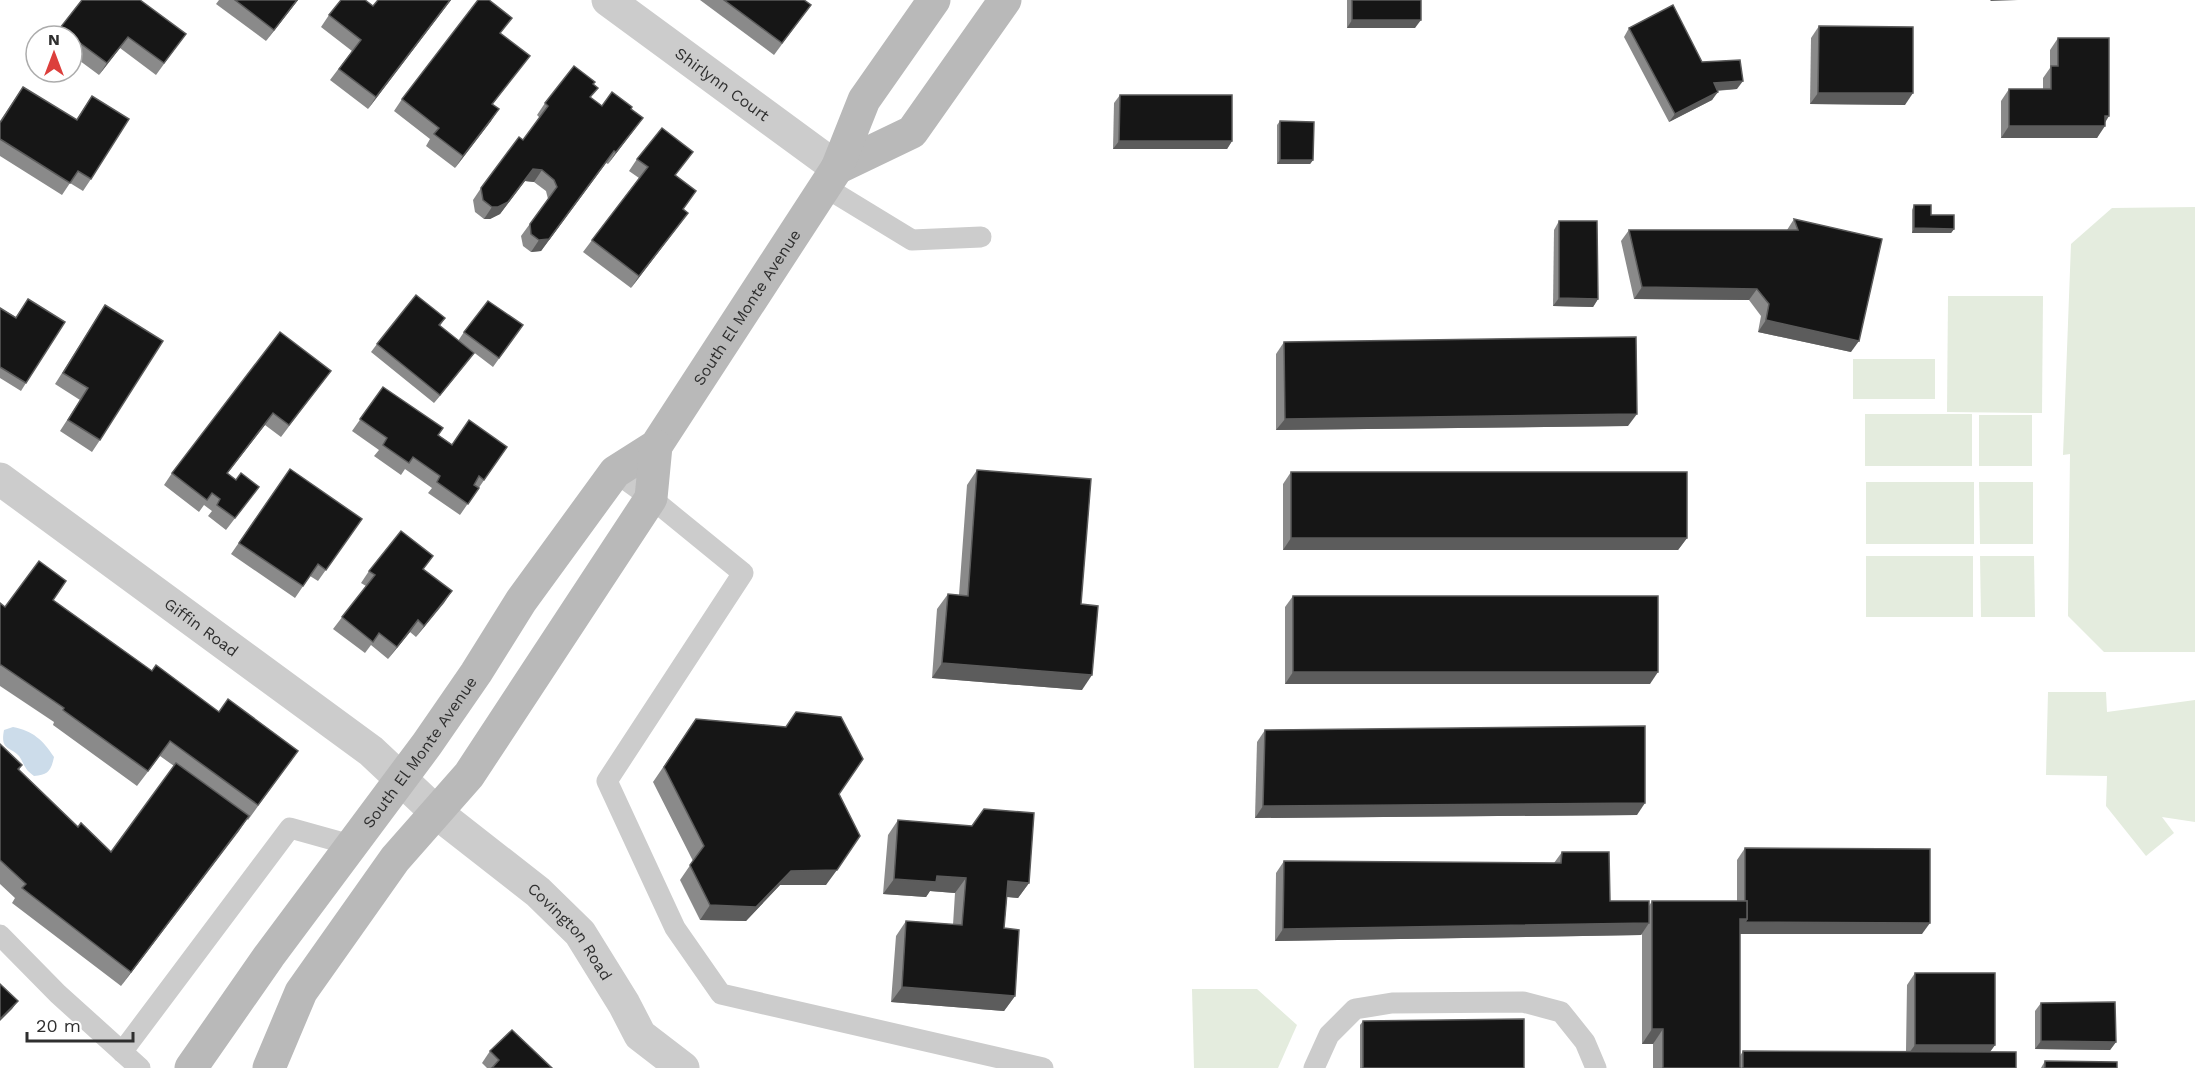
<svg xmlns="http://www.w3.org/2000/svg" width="2195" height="1068" font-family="'Work Sans',sans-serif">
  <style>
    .green { fill: #e4ecde }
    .water { fill: #ccdcea }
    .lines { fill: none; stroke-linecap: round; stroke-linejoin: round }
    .lane { stroke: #ccc; stroke-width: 21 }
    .street { stroke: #ccc; stroke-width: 33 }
    .secondary { stroke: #b9b9b9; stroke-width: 33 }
    .wall { fill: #8a8a8a }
    .shaded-wall { fill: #5c5c5c }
    .building { fill: #161616; stroke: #5c5c5c; stroke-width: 1.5 }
    .labels { text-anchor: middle; stroke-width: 6; stroke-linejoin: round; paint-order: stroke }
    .street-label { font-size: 16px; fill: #2f2f2f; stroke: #fff }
  </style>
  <rect width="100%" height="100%" fill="#fff"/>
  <g class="green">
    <path d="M2195,207V652H2104L2068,616L2070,454L2063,455L2071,244L2112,208Z"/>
    <path d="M1948,296H2043L2042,413L1947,412Z"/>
    <rect x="1853" y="359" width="82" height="40"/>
    <rect x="1865" y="414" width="107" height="52"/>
    <rect x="1979" y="415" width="53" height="51"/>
    <rect x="1866" y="482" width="108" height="62"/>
    <path d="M1979,482H2033V544H1980Z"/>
    <rect x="1866" y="556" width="107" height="61"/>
    <path d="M1980,556H2034L2035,617H1981Z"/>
    <path d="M2048,692H2106L2107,712L2195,700V822L2162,817L2174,833L2146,856L2106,806L2107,776L2046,775Z"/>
    <path d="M1192,989H1257L1297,1025L1278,1068H1194Z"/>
  </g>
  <path class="water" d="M13,727C33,731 43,740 54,757C51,771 48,775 34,776C24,769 25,765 19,756C10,746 0,751 4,730Z"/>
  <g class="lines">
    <g class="lane">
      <path d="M825,187L912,240L981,237"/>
      <path d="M615,472L651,498L743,573L607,781L675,928L721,994L1043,1068"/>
      <path d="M0,935L58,994L140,1068"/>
      <path d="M122,1052L290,828L351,845"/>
      <path d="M1314,1068L1329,1035L1355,1009L1392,1003L1523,1002L1561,1012L1585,1042L1596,1068"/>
    </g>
    <g class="street">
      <path id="s1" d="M608,0L837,168"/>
      <path id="s2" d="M0,479L371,751L437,813L538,892L580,933L624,1004L640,1035L683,1068"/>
    </g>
    <g class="secondary">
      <path d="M837,168L912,132L1005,0"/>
      <path id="s3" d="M191,1068L269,956L427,744L476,673L521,601L615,472L656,446L837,168L864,100L934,0"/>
      <path d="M269,1068L301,992L395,859L469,775L651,498L656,446"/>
    </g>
  </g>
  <g class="wall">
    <path d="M82,0L177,46L156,75L120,48L99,75L72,55V36H55Z"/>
    <path d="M219,0H298L266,41L216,4Z"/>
    <path d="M451,0L368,109L330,80L352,51L321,27L329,15L373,6Z"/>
    <path d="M700,0H804L811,5L774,55Z"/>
    <path d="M1347,0H1421L1415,28H1347Z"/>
    <path d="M1819,26L1905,105L1810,104L1811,38Z"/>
    <path d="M1629,28L1737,89L1717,91L1712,100L1669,122L1624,37Z"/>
    <path d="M500,33L521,67L493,104L491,121L455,168L426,146L430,139L394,111L402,99Z"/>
    <path d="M2058,38L2105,122L2097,138H2001V101L2009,89H2043V78L2050,68V50Z"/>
    <path d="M593,84L591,98L602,106L631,109L643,118L608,164L606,163L541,251L531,252L523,246L521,236L548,199L546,191L534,182L525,181L500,214L490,219H484L475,212L473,200L481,188L523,140L540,118L537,115L545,103Z"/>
    <path d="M23,87L76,120L92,96L91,179L83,191L70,183L62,195L0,156V121Z"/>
    <path d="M1120,95L1232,141L1227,149H1113L1114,103Z"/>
    <path d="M1280,121L1313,160L1310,164H1277V125Z"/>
    <path d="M637,159L675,176L683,209L688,213L631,288L583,252L639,178L629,171Z"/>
    <path d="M1914,205L1931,215L1954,229L1951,233H1912V210Z"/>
    <path d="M1794,219L1851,352L1758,332L1761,316L1749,300L1634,299L1621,241L1629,230H1787Z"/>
    <path d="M1559,221L1598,299L1593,307L1553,306L1554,230Z"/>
    <path d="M28,299L26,383L21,391L0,378V308L16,317Z"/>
    <path d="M105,305L100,440L92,452L60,431L80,400L55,384Z"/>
    <path d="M445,318L440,326L458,341L464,332L523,325L493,367L459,341L474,353L434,403L371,352L377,344Z"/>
    <path d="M1284,342L1628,426L1276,430V354Z"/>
    <path d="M331,371L281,437L265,425L227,474L236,480L259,487L226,530L208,516L212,511L204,505L199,512L164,485L172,473Z"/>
    <path d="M383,387L438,435L452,444L507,447L460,515L428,493L432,488L405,469L401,475L374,456L379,450L352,431Z"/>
    <path d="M290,469L362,519L318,581L310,576L295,598L231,554Z"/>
    <path d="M977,470L1081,604L1082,690L932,678L937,609L948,594L959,595L967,485Z"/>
    <path d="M1291,472L1687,538L1678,550H1283V484Z"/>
    <path d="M423,569L452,591L416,637L410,632L388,659L371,645L365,653L333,629L366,586L361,583L369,571Z"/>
    <path d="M1293,596L1650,684H1285V607Z"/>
    <path d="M53,600L152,671L219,712L298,751L248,820L247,819L121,986L12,903L15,898L0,884V744L22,765L19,770L78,827L111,852L174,766L160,756L137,786L53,725L54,722L0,686V603L5,607Z"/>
    <path d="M696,719L839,794L826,885H780L746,921L700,920L680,880L693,861L653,782Z"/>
    <path d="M1265,730L1637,815L1255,818L1257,742Z"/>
    <path d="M898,820L1029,883L1018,898L1007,897L1004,928L1015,996L1004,1011L891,1002L896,936L906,921L953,925L955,893L930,891L926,897L883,894L888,835Z"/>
    <path d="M1745,848L1922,934H1740V1056L1743,1051H1906L1907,985L1915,973L1995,1045L1990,1052L2016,1068H1653V1044H1642V934L1641,935L1275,941L1276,873L1284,861L1554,863L1562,852L1610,901L1649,906L1652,901H1737V860Z"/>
    <path d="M2041,1003L2116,1042L2110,1050L2035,1049V1011Z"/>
    <path d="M1363,1021L1524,1068H1360V1025Z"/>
    <path d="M490,1051L552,1068H487L482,1063Z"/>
    <path d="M2045,1061L2117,1068H2041Z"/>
  </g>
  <g class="shaded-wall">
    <path d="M297,0H298L266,41L274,30Z"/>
    <path d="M450,0H451L368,109L376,97Z"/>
    <path d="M1991,0H2018L1990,1Z"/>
    <path d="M1352,20H1421L1415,28H1347Z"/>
    <path d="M128,37L120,48L99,75L107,63Z"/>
    <path d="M1743,81L1737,89L1708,91L1714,83Z"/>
    <path d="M1718,92L1712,100L1669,122L1675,114Z"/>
    <path d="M1818,93H1913L1905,105L1810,104Z"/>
    <path d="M499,109L491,121L455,168L463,156Z"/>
    <path d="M2109,116L2103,126H2105L2097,138H2001L2009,126Z"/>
    <path d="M643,118L634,130L608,164L616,152Z"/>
    <path d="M1119,141H1232L1227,149H1113Z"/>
    <path d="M1280,160H1313L1310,164H1277Z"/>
    <path d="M606,163L541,251L531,252L539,240Z"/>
    <path d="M533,169L542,170L534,182L525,181L500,214L490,219H484L492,207Z"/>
    <path d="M688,213L680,224L631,288L639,276Z"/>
    <path d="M1914,228L1954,229L1951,233H1912Z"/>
    <path d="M1642,287L1757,289L1749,300L1634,299Z"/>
    <path d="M1559,298L1598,299L1593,307L1553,306Z"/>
    <path d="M1766,320L1859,341L1851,352L1758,332Z"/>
    <path d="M474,353L468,361L434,403L440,395Z"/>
    <path d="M273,413L265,425L218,485L227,473Z"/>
    <path d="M1637,414L1628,426L1276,430L1285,419Z"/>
    <path d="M1291,538H1687L1678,550H1283Z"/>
    <path d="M452,591L444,603L416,637L424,626Z"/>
    <path d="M418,620L410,632L388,659L397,647Z"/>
    <path d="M942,663L1092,675L1082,690L932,678Z"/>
    <path d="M1293,672H1658L1650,684H1285Z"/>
    <path d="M1645,803L1637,815L1255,818L1263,806Z"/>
    <path d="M249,816L239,831L121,986L131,972Z"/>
    <path d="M837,870L826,885H780L746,921L700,920L710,905L791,871Z"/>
    <path d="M937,876L966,878L955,893L930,891L926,897L883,894L894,879Z"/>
    <path d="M1008,881L1029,883L1018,898L998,896Z"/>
    <path d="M1740,919L1930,923L1922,934H1730Z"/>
    <path d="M1649,923L1641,935L1275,941L1283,929Z"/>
    <path d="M902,987L1015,996L1004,1011L891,1002Z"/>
    <path d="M18,1001L12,1009L0,1021V1019Z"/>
    <path d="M1652,1029H1663L1653,1044H1642Z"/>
    <path d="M2041,1041L2116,1042L2110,1050L2035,1049Z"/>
    <path d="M1915,1045H1995L1986,1057H1906Z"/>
  </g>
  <g class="building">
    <path d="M82,0H140L186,34L164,63L128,37L107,63L72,37V36H71L60,28Z"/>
    <path d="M235,0H297L274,30Z"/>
    <path d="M341,0H365L373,6L378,0H450L376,97L339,69L361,40L329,15Z"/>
    <path d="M478,0H489L512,18L500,33L530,56L492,104L499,109L463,156L434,134L439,128L402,99Z"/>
    <path d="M724,0H804L811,5L782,43Z"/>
    <rect x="1352" y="0" width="69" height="20"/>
    <path d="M1673,5L1702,62L1740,60L1743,81L1714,83L1718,92L1675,114L1629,28Z"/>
    <path d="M1819,26L1913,27V93H1818Z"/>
    <path d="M2058,38H2109V116H2105V126H2009V89H2051V66H2058Z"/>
    <path d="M574,66L595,82L593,84L598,88L590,97L602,106L612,92L632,107L631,109L643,118L616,152L614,151L549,239L539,240L531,234L530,224L557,187L554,180L542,170L533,169L508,202L498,207H492L483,200L481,188L519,137L523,140L548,106L545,103Z"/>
    <path d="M23,87L77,120L92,96L129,119L91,179L78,171L70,183L0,139V123Z"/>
    <path d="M1120,95H1232V141H1119Z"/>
    <path d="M1280,121L1314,122L1313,160H1280Z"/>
    <path d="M662,128L693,152L675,175L696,191L683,209L688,213L639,276L592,240L648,167L637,159Z"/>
    <path d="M1914,205H1931V215H1954V229L1914,228Z"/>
    <path d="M1794,219L1882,239L1859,341L1766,320L1769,304L1757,289L1642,287L1629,230H1798Z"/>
    <path d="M1559,221H1597L1598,299L1559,298Z"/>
    <path d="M416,295L445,318L439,325L474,353L440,395L377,344Z"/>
    <path d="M28,299L65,322L26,383L0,367V308L16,318Z"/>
    <path d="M488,301L523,325L499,358L464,332Z"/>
    <path d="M105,305L163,341L100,440L68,420L88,388L63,373Z"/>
    <path d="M280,332L331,371L289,425L273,413L227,473L236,480L241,473L259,487L235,518L217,505L220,499L212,493L207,500L172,473Z"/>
    <path d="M1636,337L1637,414L1285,419L1284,342Z"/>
    <path d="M383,387L443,428L438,435L452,445L469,420L507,447L484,480L479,476L474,485L479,488L468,504L437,482L440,476L413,457L409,463L383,445L387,438L360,419Z"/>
    <path d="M290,469L362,519L326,570L318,564L303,586L239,543Z"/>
    <path d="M977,470L1091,479L1081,604L1098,606L1092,675L942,663L948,594L968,596Z"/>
    <rect x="1291" y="472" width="396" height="66"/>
    <path d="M401,531L433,556L423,569L452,591L424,626L418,620L397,647L379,633L373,642L342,617L375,575L369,571Z"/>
    <path d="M39,561L66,581L53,600L152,671L156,665L219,712L228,699L298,751L258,805L170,741L148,771L63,710L64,708L1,665H0V603L5,607Z"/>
    <rect x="1293" y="596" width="365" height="76"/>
    <path d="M796,712L841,717L863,759L839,794L860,836L837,870L791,871L756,907L710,905L690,865L704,846L664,767L696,719L786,727Z"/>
    <path d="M1645,726V803L1263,806L1265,730Z"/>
    <path d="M0,744L22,765L18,769L78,827L81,823L111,852L176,763L249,816L131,972L22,888L26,884L0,860Z"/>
    <path d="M984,809L1034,813L1029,883L1008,881L1004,928L1019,930L1015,996L902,987L906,921L962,925L966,878L937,876L936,882L894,879L898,820L972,826Z"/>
    <path d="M1745,848L1930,849V923L1745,922L1747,919V901H1745Z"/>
    <path d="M1562,852H1609L1610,901H1649V923L1283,929L1284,861L1561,863Z"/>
    <path d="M1652,901H1747V919H1740V1068H1663V1029H1652Z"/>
    <rect x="1915" y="973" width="80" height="72"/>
    <path d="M0,984L18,1001L0,1019Z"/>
    <path d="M2115,1002L2116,1042L2041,1041V1003Z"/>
    <path d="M1524,1019V1068H1363V1021Z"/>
    <path d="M512,1030L552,1068H492L499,1060L490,1051Z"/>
    <path d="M1743,1051L2016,1052V1068H1743Z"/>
    <path d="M2045,1061L2117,1062V1068H2045Z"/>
  </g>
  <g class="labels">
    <g class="street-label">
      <text dy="6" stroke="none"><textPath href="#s1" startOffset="142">Shirlynn Court</textPath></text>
      <text dy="6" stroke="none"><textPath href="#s3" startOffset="946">South El Monte Avenue</textPath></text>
      <text dy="6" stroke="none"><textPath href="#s2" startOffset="250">Giffin Road</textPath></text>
      <text dy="6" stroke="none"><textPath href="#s3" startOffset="390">South El Monte Avenue</textPath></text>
      <text dy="6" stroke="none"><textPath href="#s2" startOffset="730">Covington Road</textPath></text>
    </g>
  </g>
  <g transform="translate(54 54)"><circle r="28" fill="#ffffff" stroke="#acacac" stroke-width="1.5"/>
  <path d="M0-4.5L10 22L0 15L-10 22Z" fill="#dc3f3c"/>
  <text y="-9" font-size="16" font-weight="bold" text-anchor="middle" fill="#2f2f2f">N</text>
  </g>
  <path d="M27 1032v9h106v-9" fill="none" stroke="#2f2f2f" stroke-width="3"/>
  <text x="36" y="1032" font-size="18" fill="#2f2f2f" stroke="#ffffff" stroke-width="4.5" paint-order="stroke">20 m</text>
</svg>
